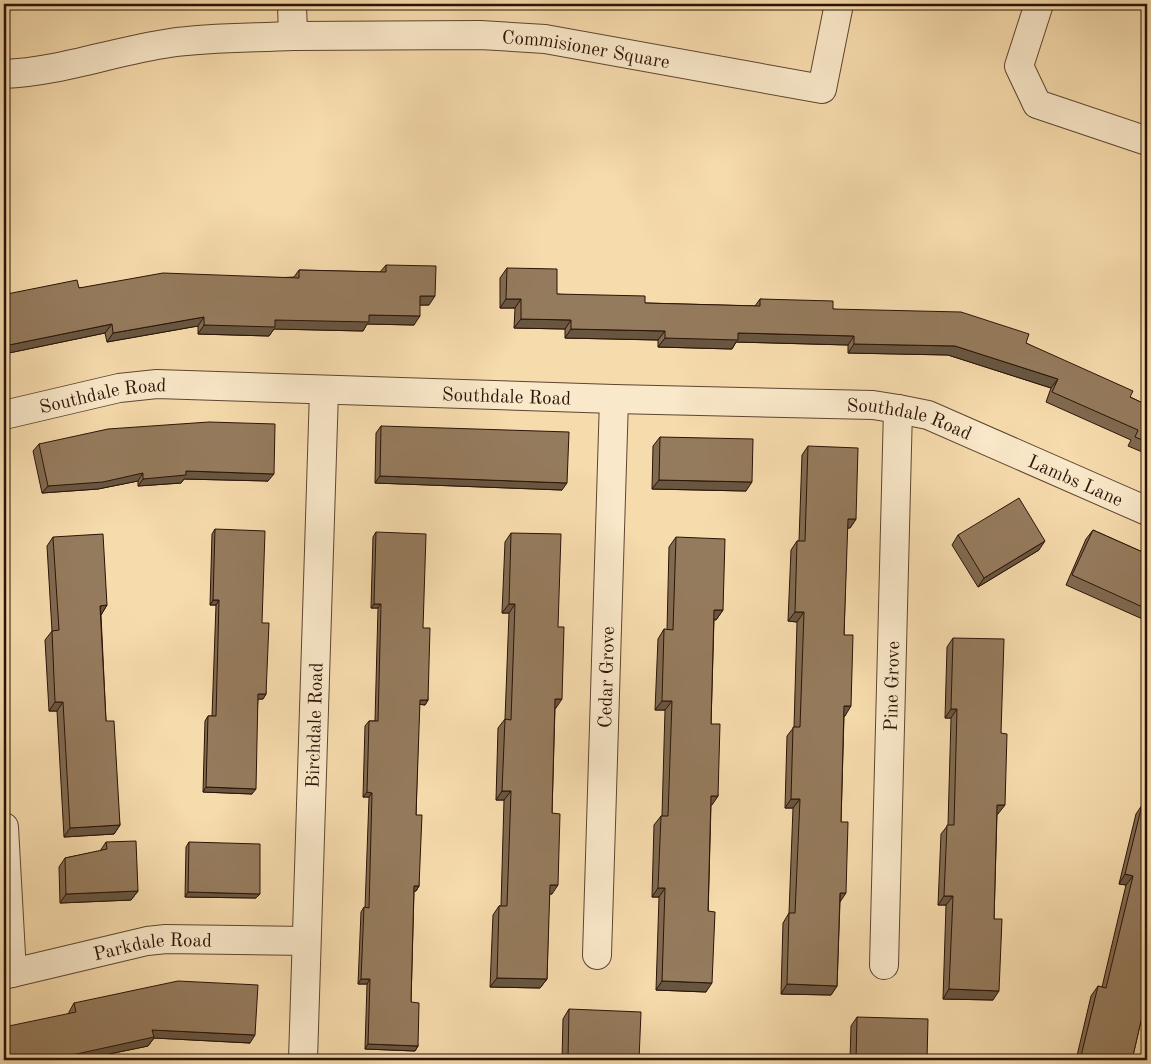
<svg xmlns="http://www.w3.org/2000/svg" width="1151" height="1064" font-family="'Old Standard TT',serif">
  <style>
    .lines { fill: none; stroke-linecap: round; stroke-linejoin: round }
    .street-casing { stroke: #5e4530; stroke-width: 30 }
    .street { stroke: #f9e8c9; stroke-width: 28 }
    .wall { fill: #806a50; stroke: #2b1307 }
    .shaded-wall { fill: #685641; stroke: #2b1307 }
    .building { fill: #957b5d; stroke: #2b1307 }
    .labels { text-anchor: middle; stroke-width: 4; stroke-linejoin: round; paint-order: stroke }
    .street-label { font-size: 19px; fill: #2b1307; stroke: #f9e8c9 }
  </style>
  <rect width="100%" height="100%" fill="#f6dbac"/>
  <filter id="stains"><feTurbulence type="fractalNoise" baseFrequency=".004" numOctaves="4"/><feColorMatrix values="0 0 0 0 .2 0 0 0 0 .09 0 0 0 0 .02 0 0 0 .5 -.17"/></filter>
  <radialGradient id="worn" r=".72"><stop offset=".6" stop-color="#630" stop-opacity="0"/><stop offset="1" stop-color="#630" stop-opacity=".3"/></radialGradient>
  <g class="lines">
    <defs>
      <g id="street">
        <path id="s1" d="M292,4L293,36L480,35L545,39L822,89L839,4"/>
        <path d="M1039,4L1019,66L1037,104L1147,141"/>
        <path d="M4,74C60,72 114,51 170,43C210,37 252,38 293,36"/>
        <path id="s2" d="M4,415L119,388L157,384L614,399L873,405L898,409L928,415L1147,511"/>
        <path d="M4,827L12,973"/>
        <path id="s3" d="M597,955L614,399"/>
        <path id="s4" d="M884,965L898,409"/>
        <path id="s5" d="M4,975L147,941L166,939L306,941"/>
        <path id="s6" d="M303,1060L324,391"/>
      </g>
    </defs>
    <use href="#street" class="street-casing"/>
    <use href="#street" class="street"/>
  </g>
  <g class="wall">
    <path d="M386,265L429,305H420L414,325L367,324L363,331L274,329L269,336L198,334V326L107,342L105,333L4,354V299L7,294L79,288L294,277L299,270L380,272Z"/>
    <path d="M507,268L557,294L645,303L755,306L760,299L833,309L1026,343L1130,397L1147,405V454L1128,446L1131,440L1046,402L1051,388L948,355L848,353V345L736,342L732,349L658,347V340L565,338V329L514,328L515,308H500V278Z"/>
    <path d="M381,426L562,490L375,483L376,433Z"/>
    <path d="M660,437L746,491L652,489L653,446Z"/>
    <path d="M39,444L268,481L184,479L181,483L138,486V481L98,489L42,493L33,451Z"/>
    <path d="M808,446L856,519L850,528H847L844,635L845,716H844L841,822L840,902L837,986L831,995L781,994L783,923L789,913L793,808H785L787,736L794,727L797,622L788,621L791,550L797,541H799L802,455Z"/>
    <path d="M215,529L262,623L266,694L263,699H258L252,794L203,792L205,721L208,716H212L216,605H210L212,534Z"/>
    <path d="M1093,530L1147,554V621L1066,585L1086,539Z"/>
    <path d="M376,532L423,628L428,700L425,705L419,704L416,815L419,886L416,891H414L411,1002L418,1046L415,1051L365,1049L367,984H358L361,912L364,907L365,908L369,797H363L365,726L369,721H375L378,608H371L373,537Z"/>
    <path d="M511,533L556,708H555L552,813V894H549L547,979L540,988L490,987L493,915L499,906H501L504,800H496L498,728L505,719L509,613H502L505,542Z"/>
    <path d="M958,535L1039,550L978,587L952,545Z"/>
    <path d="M53,537L107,605L101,615L106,721L120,825L114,834L64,837L57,711H49L45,640L52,631L47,546Z"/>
    <path d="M676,537L723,610L716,620L714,619L711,724L718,796L711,805L706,992L656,990L659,897H652L654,825L661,816H662L665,710H655L658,639L664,629L667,630L669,547Z"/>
    <path d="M953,638L998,814H997L994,919L993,1000L943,999L946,905H938L941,834L948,825L951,718H945L947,647Z"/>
    <path d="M1147,800V995L1132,1060H1076L1091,996L1098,986L1102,987L1126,885L1119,884L1136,814L1142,805L1146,806Z"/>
    <path d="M106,842L138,891L131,900L60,903L59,867L65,858L100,851Z"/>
    <path d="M189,842L260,894L256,898L185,897L186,847Z"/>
    <path d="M74,1003L250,1043L154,1038L148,1046L80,1060H4L69,1013V1012Z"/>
    <path d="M569,1009L639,1060H562L563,1019Z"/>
    <path d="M857,1017L927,1060H850L851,1026Z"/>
  </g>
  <g class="shaded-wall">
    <path d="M420,296H435L429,305H414Z"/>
    <path d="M506,299H521L515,308H500Z"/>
    <path d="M369,315L420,316L414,325L367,324L363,331L274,329L269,336L198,334L204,325L275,320Z"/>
    <path d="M204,317L198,326L107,342L113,333Z"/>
    <path d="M521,319L571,320L565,329L514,328Z"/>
    <path d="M112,324L105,333L4,354V346Z"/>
    <path d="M571,329L665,331L658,340L565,338Z"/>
    <path d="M738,333L854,336L848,345L736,342L732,349L658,347L665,338Z"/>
    <path d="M854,344L955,346L1058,379L1051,388L948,355L848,353Z"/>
    <path d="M186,471L274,474L268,481L184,479L181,483L138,486L143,479Z"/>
    <path d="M143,473L138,481L98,489L42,493L48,486Z"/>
    <path d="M380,476L567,483L562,490L375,483Z"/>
    <path d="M659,480L752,482L746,491L652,489Z"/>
    <path d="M848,519H856L850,528H841Z"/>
    <path d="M1045,541L1039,550L978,587L984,578Z"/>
    <path d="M213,600H219L216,605H210Z"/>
    <path d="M374,604H381L378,608H371Z"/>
    <path d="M509,604H515L509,613H502Z"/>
    <path d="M107,605L101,615L100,606Z"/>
    <path d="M714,610H723L716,620L708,619Z"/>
    <path d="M795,612H804L797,622L788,621Z"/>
    <path d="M258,694H266L263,699H255Z"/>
    <path d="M555,699H562L556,708H549Z"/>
    <path d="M420,700H428L425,705L416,704Z"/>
    <path d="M662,701H672L665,710H655Z"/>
    <path d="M55,702H63L57,711H49Z"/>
    <path d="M844,706H851L845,716L838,715Z"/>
    <path d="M951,709H957L951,718H945Z"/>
    <path d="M206,787L256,789L252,794L203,792Z"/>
    <path d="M502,791H511L504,800H496Z"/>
    <path d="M367,792L372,793L369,797H363Z"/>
    <path d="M711,796H718L712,805H705Z"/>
    <path d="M791,799H800L793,808H785Z"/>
    <path d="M997,805H1005L998,814H991Z"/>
    <path d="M120,825L114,834L64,837L70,828Z"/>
    <path d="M1125,874L1133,876L1126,885L1119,884Z"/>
    <path d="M550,885H558L552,894H543Z"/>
    <path d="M414,886H419L416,891H411Z"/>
    <path d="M658,888H665L659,897H652Z"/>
    <path d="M138,891L131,900L60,903L66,894Z"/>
    <path d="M188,892L260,894L256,898L185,897Z"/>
    <path d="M840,893H846L840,902Z"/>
    <path d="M944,896H953L946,905H938Z"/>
    <path d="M497,978L547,979L540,988L490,987Z"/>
    <path d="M361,979H370L367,984H358Z"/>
    <path d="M662,981L712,983L706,992L656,990Z"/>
    <path d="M787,984L837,986L831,995L781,994Z"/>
    <path d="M949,989L999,991L993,1000L943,999Z"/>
    <path d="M152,1030L255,1035L250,1043L154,1038L148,1046L80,1060H61L63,1057Z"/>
    <path d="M368,1044L418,1046L415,1051L365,1049Z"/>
    <path d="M1081,1056L1089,1058L1088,1060H1078Z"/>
  </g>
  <g class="building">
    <path d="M386,265L436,266L435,296H420V316L369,315V322L275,320V327L204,325V317L113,333L112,324L4,346V303L9,302L7,294L77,280L79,288L163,273L299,278V270L386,272Z"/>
    <path d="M507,268L557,269V294L645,296V303L760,306V299L833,301V309L961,312L1029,334L1026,343L1133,391L1130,397L1147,405V442L1135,437L1138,430L1052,392L1058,379L955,346L854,344V336L738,333V340L665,338V331L571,329V320L521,319V299H506Z"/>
    <path d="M209,422L275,424L274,474L186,471V475L143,479V473L103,482L48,486L39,444L108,429Z"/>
    <path d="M381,426L569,432L567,483L380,476Z"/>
    <path d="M660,437L753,439L752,482L659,480Z"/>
    <path d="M808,446L858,448L856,519H848L844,635H853L851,706H844L841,822H848L846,893H840L837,986L787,984L789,913H795L800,799H791L793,727H800L804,612H795L797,541H805Z"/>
    <path d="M1019,498L1045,541L984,578L958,535Z"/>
    <path d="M215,529L265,531L262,623H269L266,694H258L256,789L206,787L208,716H216L219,600H213Z"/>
    <path d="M1093,530L1147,554V609L1072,575Z"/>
    <path d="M376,532L426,534L423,628H430L428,700H420L416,815H422L419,886H414L411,1002L419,1003L418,1046L368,1044L370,979H361L364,907L369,908L372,793L367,792L369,721H378L381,604H374Z"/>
    <path d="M511,533L561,534L558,627H564L562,699H555L552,813L560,814L558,885H550L547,979L497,978L499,906H507L511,791H502L505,719L511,720L515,604H509Z"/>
    <path d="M103,534L107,605L100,606L106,721H114L120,825L70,828L63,702H55L52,631L59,630L53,537Z"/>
    <path d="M676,537L725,539L723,610H714L711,724H720L718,796H711L708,911L715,912L712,983L662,981L665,888H658L661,816H668L672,701H662L664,629L673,630Z"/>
    <path d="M953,638L1004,639L1001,733L1007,734L1005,805H997L994,919H1002L999,991L949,989L953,896H944L947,825H954L957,709H951Z"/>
    <path d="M1142,805L1147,806V995L1132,1060H1089V1058L1081,1056L1098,986L1106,988L1133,876L1125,874Z"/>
    <path d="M136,841L138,891L66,894L65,858L107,849L106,842Z"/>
    <path d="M189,842L260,844V894L188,892Z"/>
    <path d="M178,981L258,985L255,1035L152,1030L154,1037L63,1057L64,1060H4V1027L76,1012L74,1003Z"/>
    <path d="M569,1009L641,1012L639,1060L568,1059Z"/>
    <path d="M857,1017L928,1019L927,1060H856Z"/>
  </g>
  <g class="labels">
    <g class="street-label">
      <text dy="7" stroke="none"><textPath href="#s1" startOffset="326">Commisioner Square</textPath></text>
      <text dy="7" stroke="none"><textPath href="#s2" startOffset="506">Southdale Road</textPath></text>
      <text dy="7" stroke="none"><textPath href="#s2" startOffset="101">Southdale Road</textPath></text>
      <text dy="7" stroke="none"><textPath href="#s2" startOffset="911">Southdale Road</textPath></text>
      <text dy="7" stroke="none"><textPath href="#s2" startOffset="1090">Lambs Lane</textPath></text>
      <text dy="7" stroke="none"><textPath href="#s3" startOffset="278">Cedar Grove</textPath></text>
      <text dy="7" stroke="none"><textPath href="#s4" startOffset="279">Pine Grove</textPath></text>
      <text dy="7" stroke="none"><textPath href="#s6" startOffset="335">Birchdale Road</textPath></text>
      <text dy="7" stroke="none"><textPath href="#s5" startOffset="152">Parkdale Road</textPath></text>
    </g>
  </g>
  <rect width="1151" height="1064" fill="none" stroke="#f6dbac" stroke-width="20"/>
  <rect x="5" y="5" width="1141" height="1054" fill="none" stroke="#2b1307" stroke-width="2.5"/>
  <rect x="10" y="10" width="1131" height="1044" fill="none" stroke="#2b1307"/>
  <rect width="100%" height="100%" filter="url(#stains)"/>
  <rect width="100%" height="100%" fill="url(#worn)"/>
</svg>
